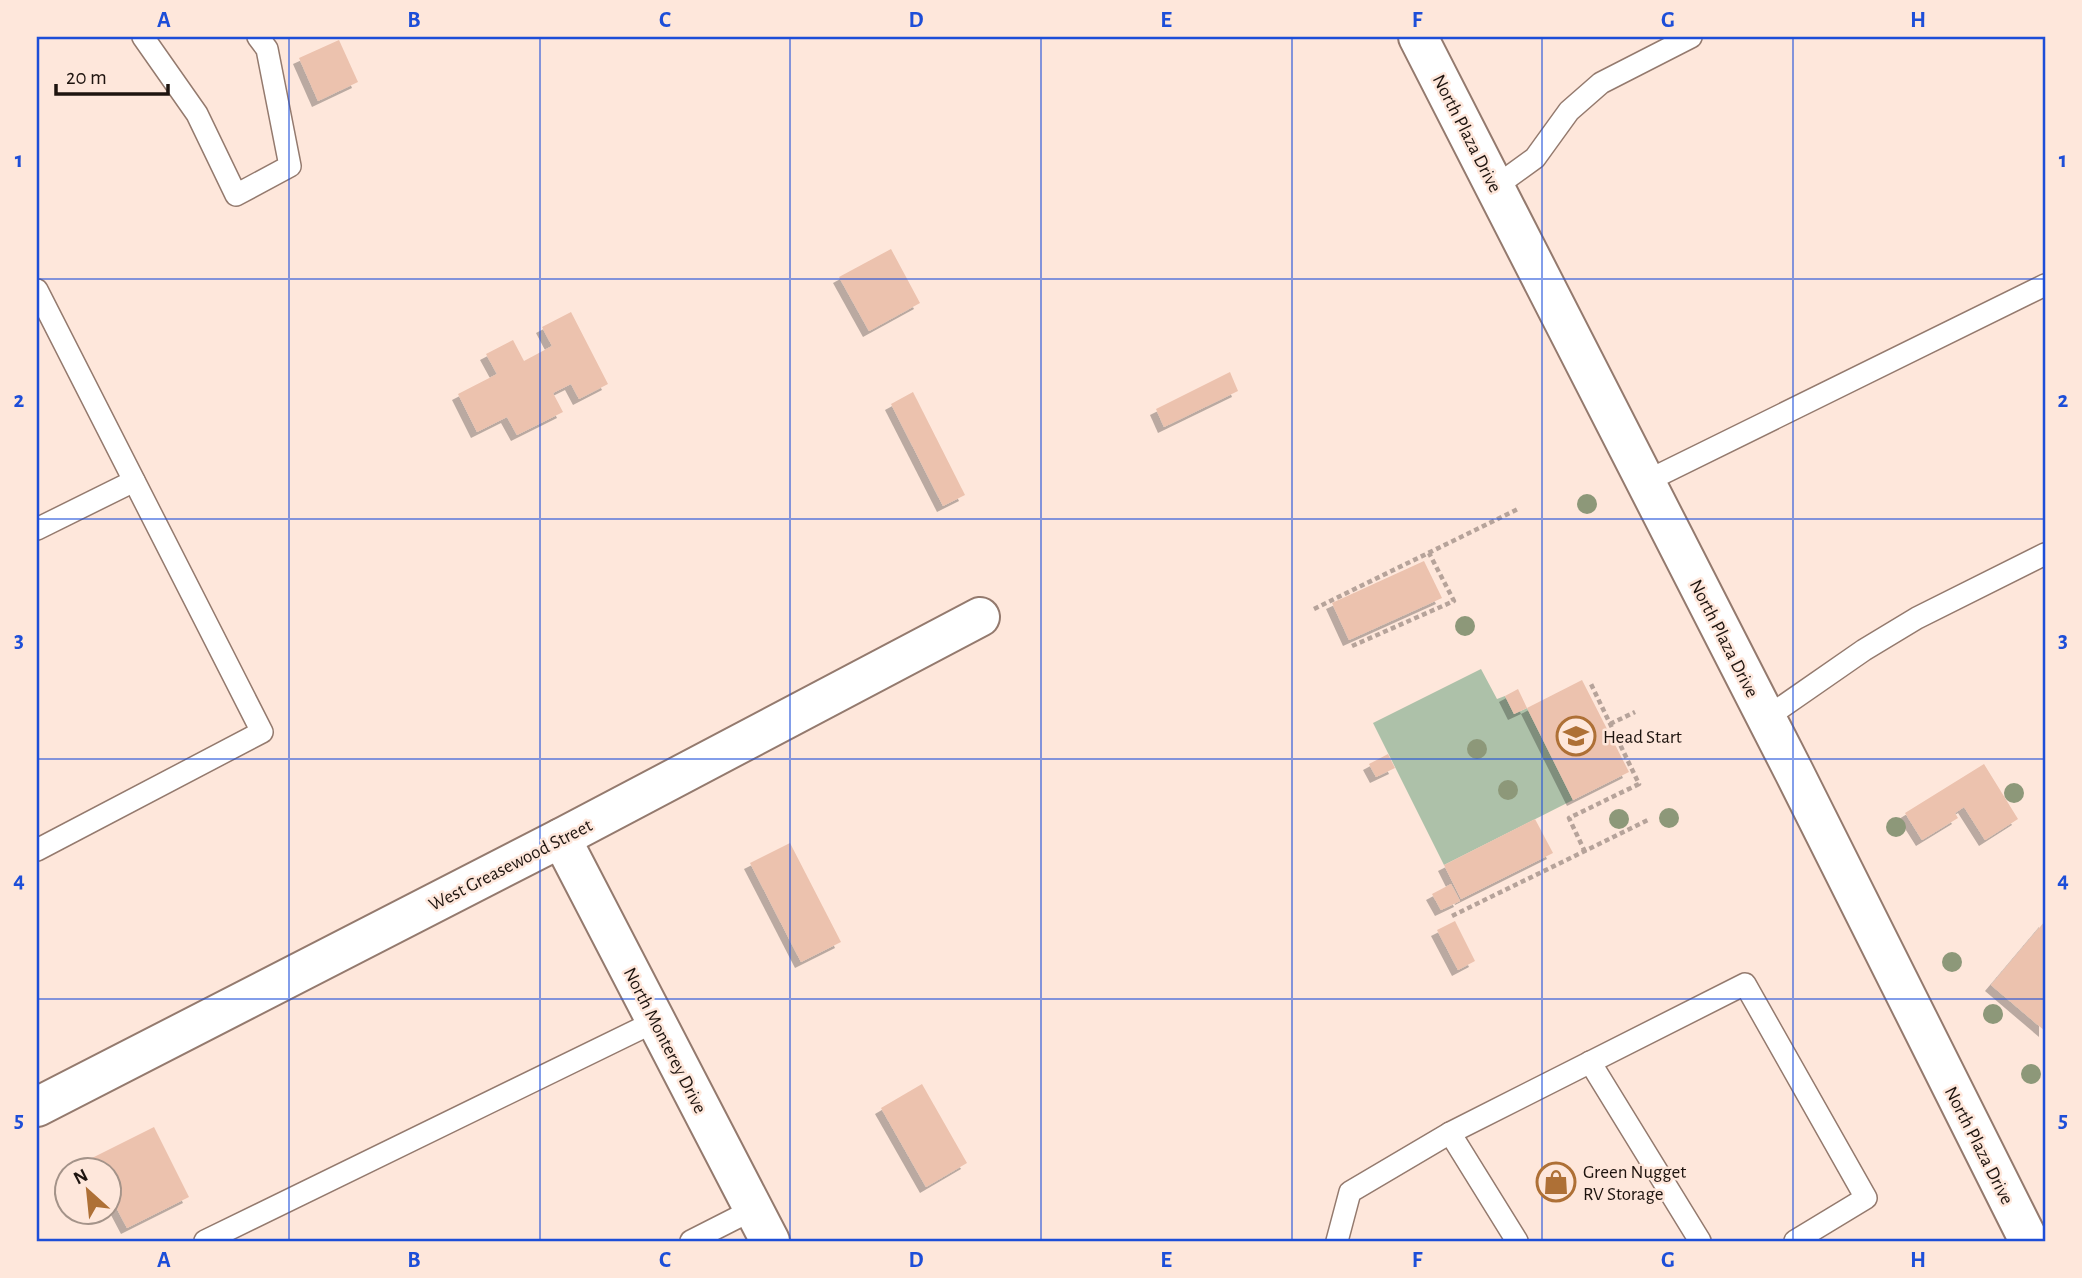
<svg xmlns="http://www.w3.org/2000/svg" width="2082" height="1278" font-family="'Alegreya Sans',sans-serif">
  <style>
    .green { fill: #adc1a9 }
    .building { fill: #ecc2ae; filter: url(#shadow) }
    .lines { fill: none; stroke-linecap: round; stroke-linejoin: round }
    .lane-casing { stroke: #947a6e; stroke-width: 24 }
    .street-casing { stroke: #947a6e; stroke-width: 42 }
    .path { stroke: #b6a39a; stroke-width: 4.5; stroke-dasharray: 5 3.5; stroke-linecap: butt }
    .lane { stroke: #fff; stroke-width: 21 }
    .street { stroke: #fff; stroke-width: 38 }
    .tree { fill: #8d9879 }
    .grid { fill: none; stroke: #1d4ed8; stroke-width: 2; stroke-opacity: 0.55 }
    .labels { text-anchor: middle; stroke-width: 5; stroke-linejoin: round; paint-order: stroke }
    .street-label { font-size: 19px; fill: #1e140f; stroke: #fee7db }
    .poi-label { font-size: 19px; fill: #1e140f; stroke: #fee7db; text-anchor: start }
    .neatline { fill: none; stroke: #1d4ed8; stroke-width: 2.5 }
    .grid-label { font-size: 23px; text-anchor: middle; font-weight: bold; fill: #1d4ed8 }
  </style>
  <defs>
    <filter id="shadow"><feDropShadow dx="-6" dy="6" stdDeviation="0" flood-color="#0004"/></filter>
  </defs>
  <rect width="100%" height="100%" fill="#fee7db"/>
  <path class="green" d="M1481,669L1497,699L1505,696L1514,714L1527,708L1573,800L1444,865L1373,723Z"/>
  <g class="building">
    <path d="M339,40L358,82L318,101L299,58Z"/>
    <path d="M891,249L920,303L869,331L839,277Z"/>
    <path d="M571,312L608,384L579,399L571,384L553,393L563,412L517,435L507,417L477,432L458,394L497,374L486,354L513,340L524,361L552,346L542,327Z"/>
    <path d="M1230,372L1238,391L1164,427L1156,409Z"/>
    <path d="M913,392L965,495L943,506L891,404Z"/>
    <path d="M1424,561L1442,598L1349,640L1332,603Z"/>
    <path d="M1582,680L1629,772L1573,800L1527,708Z"/>
    <path d="M1518,689L1527,708L1514,714L1505,696Z"/>
    <path d="M1388,754L1395,768L1376,777L1369,764Z"/>
    <path d="M1984,764L2018,819L1985,840L1964,807L1955,813L1958,818L1922,840L1905,813Z"/>
    <path d="M1535,819L1553,853L1461,899L1444,865Z"/>
    <path d="M790,843L841,942L801,962L750,863Z"/>
    <path d="M1451,884L1460,901L1441,910L1432,894Z"/>
    <path d="M1455,921L1475,961L1458,970L1437,930Z"/>
    <path d="M2045,921V1031L1991,985Z"/>
    <path d="M922,1084L967,1163L926,1187L881,1108Z"/>
    <path d="M154,1127L189,1197L127,1228L108,1192V1170H97L92,1158Z"/>
  </g>
  <g class="lines">
    <defs>
      <g id="lane">
        <path d="M143,37L197,114L236,195L290,166L267,49L258,37"/>
        <path d="M1495,187L1535,158L1569,111L1601,83L1691,37"/>
        <path d="M37,290L262,732L37,850"/>
        <path d="M1645,482L2045,285"/>
        <path d="M37,529L134,481"/>
        <path d="M1766,718L1864,650L1917,618L2045,554"/>
        <path d="M1590,1062L1700,1241"/>
        <path d="M1450,1133L1517,1241"/>
        <path d="M205,1241L656,1021"/>
        <path d="M691,1241L754,1209"/>
        <path d="M1337,1241L1350,1192L1450,1133L1745,984L1866,1198L1795,1241"/>
      </g>
      <g id="street">
        <path d="M1418,37L1794,772L2029,1241"/>
        <path d="M561,838L770,1241"/>
        <path d="M37,1107L561,838L980,617"/>
      </g>
    </defs>
    <use href="#lane" class="lane-casing"/>
    <use href="#street" class="street-casing"/>
    <g class="path">
      <path d="M1314,609L1520,508"/>
      <path d="M1352,646L1454,601L1429,553"/>
      <path d="M1610,724L1635,712"/>
      <path d="M1585,852L1569,818L1639,784L1590,682"/>
      <path d="M1452,916L1650,819"/>
    </g>
    <use href="#lane" class="lane"/>
    <use href="#street" class="street"/>
  </g>
  <g class="tree">
    <circle cx="1587" cy="504" r="10"/>
    <circle cx="1465" cy="626" r="10"/>
    <circle cx="1477" cy="749" r="10"/>
    <circle cx="1508" cy="790" r="10"/>
    <circle cx="2014" cy="793" r="10"/>
    <circle cx="1669" cy="818" r="10"/>
    <circle cx="1619" cy="819" r="10"/>
    <circle cx="1896" cy="827" r="10"/>
    <circle cx="1952" cy="962" r="10"/>
    <circle cx="1993" cy="1014" r="10"/>
    <circle cx="2031" cy="1074" r="10"/>
  </g>
  <path class="grid" d="M289,37V1241M540,37V1241M790,37V1241M1041,37V1241M1292,37V1241M1542,37V1241M1793,37V1241M37,279H2045M37,519H2045M37,759H2045M37,999H2045"/>
  <defs>
    <symbol id="school-ring" viewBox="-11 -11 22 22"><circle r="9.5" fill="#fee7db" stroke="#ae7036" stroke-width="1.5"/><path d="M0-5L7-2L0 1L-7-2ZM-4 1L0 2.5L4 1V4Q0 6-4 4Z" fill="#ae7036"/></symbol>
    <symbol id="shop-ring" viewBox="-11 -11 22 22"><circle r="9.5" fill="#fee7db" stroke="#ae7036" stroke-width="1.5"/><path d="M-5-2.5h2.3a2.7 3.5 0 0 1 5.4 0H5L5.5 6h-11ZM-1.5-2.5h3a1.5 2.3 0 0 0-3 0Z" fill="#ae7036"/></symbol>
  </defs>
  <g fill-rule="evenodd">
    <use href="#school-ring" x="1554" y="714" width="44" height="44"/>
    <use href="#shop-ring" x="1534" y="1160" width="44" height="44"/>
  </g>
  <g class="labels">
    <g class="street-label">
      <text transform="translate(1468 133) rotate(63)" y="7">North Plaza Drive</text>
      <text transform="translate(1725 638) rotate(63)" y="7">North Plaza Drive</text>
      <text transform="translate(510 864) rotate(-27)" y="7">West Greasewood Street</text>
      <text transform="translate(666 1040) rotate(63)" y="7">North Monterey Drive</text>
      <text transform="translate(1980 1145) rotate(63)" y="7">North Plaza Drive</text>
    </g>
    <g class="poi-label">
      <text x="1603" y="743">Head Start</text>
      <text x="1583" y="1178">Green Nugget<tspan x="1583" dy="22">RV Storage</tspan></text>
    </g>
  </g>
  <rect width="2082" height="1278" fill="none" stroke="#fee7db" stroke-width="77"/>
  <g transform="translate(88 1191) rotate(333)"><circle r="33" fill="#fee7db" stroke="#a49389" stroke-width="2"/>
  <path d="M0-5L12 26L0 18L-12 26Z" fill="#ae7036"/>
  <text y="-10" font-size="19" font-weight="bold" text-anchor="middle" fill="#1e140f">N</text>
  </g>
  <path d="M56 84v10h112v-10" fill="none" stroke="#1e140f" stroke-width="3.5"/>
  <text x="66" y="84" font-size="21" fill="#1e140f" stroke="#fee7db" stroke-width="5" paint-order="stroke">20 m</text>
  <rect x="38" y="38" width="2006" height="1202" class="neatline"/>
  <g class="grid-label">
    <text x="164" y="27">A</text>
    <text x="414" y="27">B</text>
    <text x="665" y="27">C</text>
    <text x="916" y="27">D</text>
    <text x="1166" y="27">E</text>
    <text x="1417" y="27">F</text>
    <text x="1668" y="27">G</text>
    <text x="1918" y="27">H</text>
    <text x="19" y="167">1</text>
    <text x="2063" y="167">1</text>
    <text x="19" y="407">2</text>
    <text x="2063" y="407">2</text>
    <text x="19" y="647">3</text>
    <text x="2063" y="647">3</text>
    <text x="19" y="887">4</text>
    <text x="2063" y="887">4</text>
    <text x="19" y="1127">5</text>
    <text x="2063" y="1127">5</text>
    <text x="164" y="1267">A</text>
    <text x="414" y="1267">B</text>
    <text x="665" y="1267">C</text>
    <text x="916" y="1267">D</text>
    <text x="1166" y="1267">E</text>
    <text x="1417" y="1267">F</text>
    <text x="1668" y="1267">G</text>
    <text x="1918" y="1267">H</text>
  </g>
</svg>
